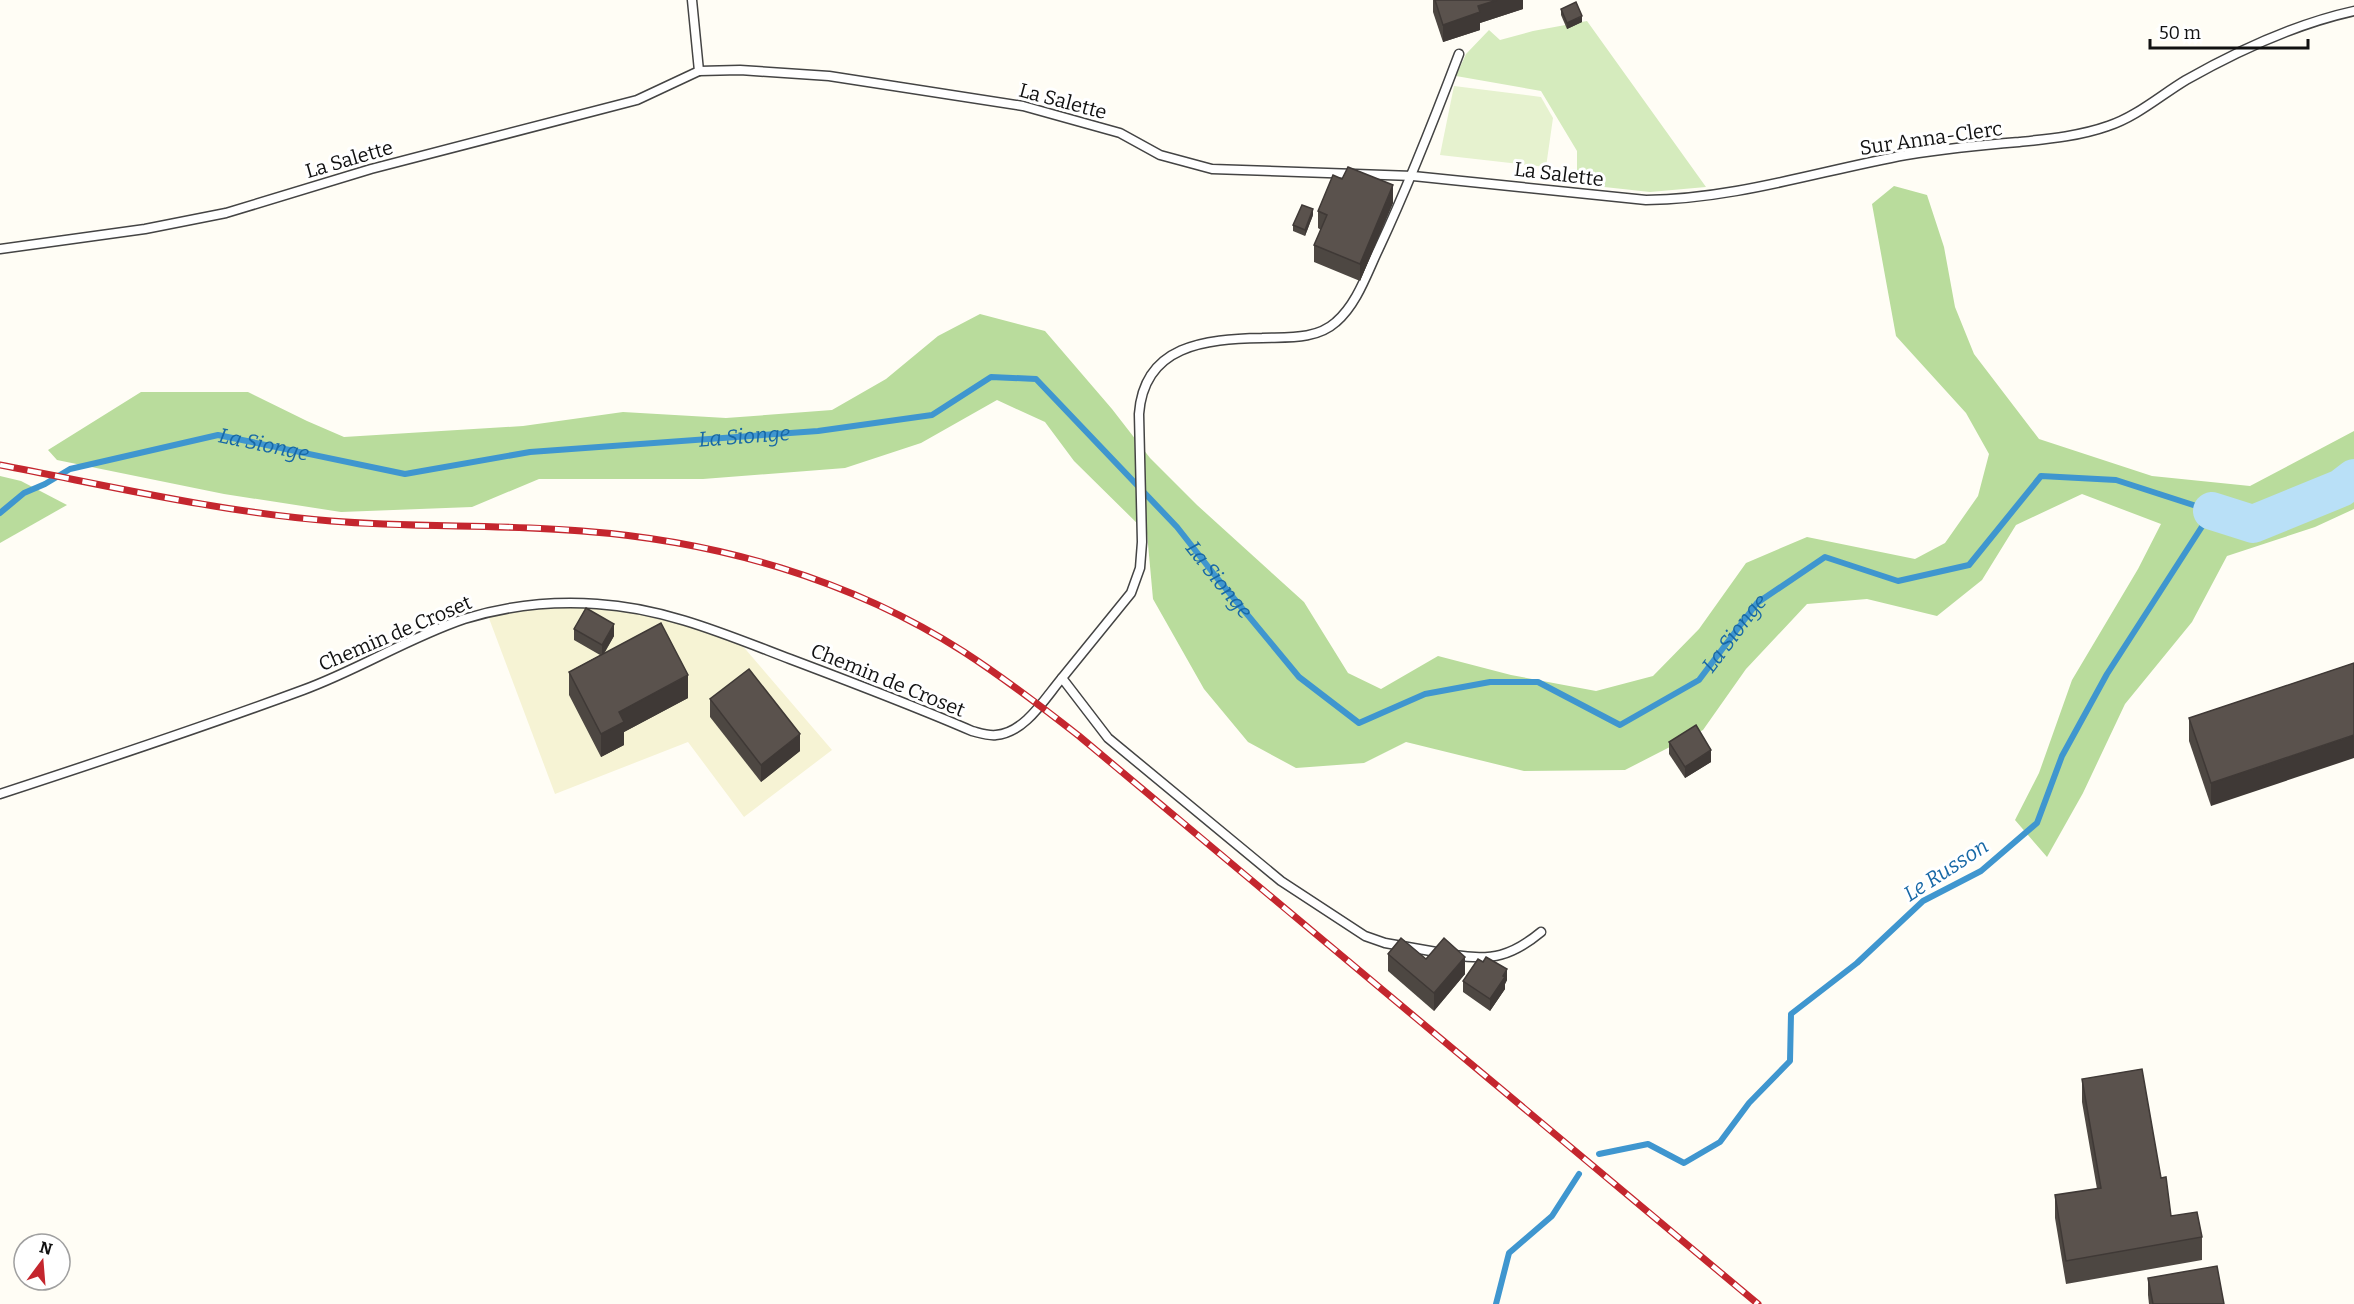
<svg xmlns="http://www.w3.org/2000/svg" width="2354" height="1304" font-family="Bitter,serif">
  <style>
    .farmland { fill: #f6f3d4 }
    .green { fill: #d5ebbd }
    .forest { fill: #b9dc9c }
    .pitch { fill: #e6f2cf }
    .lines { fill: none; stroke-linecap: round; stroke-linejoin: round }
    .stream { stroke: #3f96cf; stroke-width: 6 }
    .river { stroke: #b9e0f7; stroke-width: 38 }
    .lane-casing { stroke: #444; stroke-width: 11 }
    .lane { stroke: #fff; stroke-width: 8 }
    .rail-casing { stroke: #c4262e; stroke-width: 7 }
    .rail { stroke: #fff; stroke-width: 4.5; stroke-dasharray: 14; stroke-linecap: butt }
    .wall { fill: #4d4742 }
    .shaded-wall { fill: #3f3936 }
    .building { fill: #5a524d; stroke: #3f3936; stroke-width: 1.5 }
    .labels { text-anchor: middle; stroke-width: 6; stroke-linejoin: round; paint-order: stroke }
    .street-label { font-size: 20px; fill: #111; stroke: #fff }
    .water-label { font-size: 21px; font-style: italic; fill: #1768a6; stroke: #fff }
  </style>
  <rect width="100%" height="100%" fill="#fffdf5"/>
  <path class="farmland" d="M521,607H627L735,637L832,750L744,817L688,742L555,794L487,613Z"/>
  <path class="green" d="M1587,21L1706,187L1650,192L1577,184V151L1541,91L1456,76L1466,54L1489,30L1500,40L1533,31Z"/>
  <g class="forest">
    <path d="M1894,186L1927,195L1944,247L1955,307L1974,354L2039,439L2152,476L2250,486L2354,431V509L2315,527L2227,556L2192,622L2125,704L2083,793L2047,857L2015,820L2039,773L2072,680L2138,569L2161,524L2082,494L2016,525L1982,580L1937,616L1867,599L1807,604L1746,669L1703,730L1625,770L1524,771L1406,742L1364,763L1296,768L1248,742L1204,689L1153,599L1147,533L1074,461L1045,422L997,400L921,443L845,468L703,479H539L472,507L341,512L224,494L57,460L48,450L141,392H248L307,421L344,437L523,426L623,412L726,418L832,410L886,379L938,336L980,314L1045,331L1112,409L1150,458L1197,505L1304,602L1348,673L1381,689L1438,656L1511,675L1596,691L1653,676L1699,629L1746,563L1807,537L1915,559L1945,543L1978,496L1989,454L1966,413L1896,336L1872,204Z"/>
    <path d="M0,476L21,481L67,505L0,543Z"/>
  </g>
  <path class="pitch" d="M1454,86L1541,97L1553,118L1546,167L1440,155Z"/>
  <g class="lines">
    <g class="stream">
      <path id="s1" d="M0,513L24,493L45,484L70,469L218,435L405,474L530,452L818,431L932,415L991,377L1036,379L1177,527L1217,578L1299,677L1359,723L1425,694L1490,682H1538L1620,725L1699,680L1757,603L1825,557L1898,581L1969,565L2041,476L2116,480L2212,511L2107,674L2062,756L2037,823L1981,871L1923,901L1857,963L1791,1014L1790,1061L1749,1103L1720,1142L1684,1163L1648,1144L1599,1154"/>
      <path d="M1496,1304L1509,1253L1552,1216L1579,1174"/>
    </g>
    <path class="river" d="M2212,511L2253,524L2341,488L2354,478"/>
    <defs>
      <g id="lane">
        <path d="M699,71L740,70L829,76L1023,106L1120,133L1160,155L1212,169L1413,176L1646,200C1735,199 1819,171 1906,155C1943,149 1981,145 2019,142C2048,139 2080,136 2108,126C2136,117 2161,95 2186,80C2239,50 2295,24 2354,11"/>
        <path d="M0,249L145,229L226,213L371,169L637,100L699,71L692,0"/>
        <path d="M1062,678L1131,593L1140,568L1142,542L1139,414C1144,345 1205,339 1262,338C1287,337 1316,340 1336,322C1357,304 1367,273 1379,248C1409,184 1434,120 1459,54"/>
        <path d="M0,794C101,761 203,727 303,690C358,670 408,638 464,619C506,606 553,601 597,604C665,608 727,635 790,659C851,682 912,705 972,731C980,733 988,736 996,735C1025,733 1045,698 1062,678L1108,738L1281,881L1365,936L1385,943L1442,953"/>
        <path d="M1454,955C1492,961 1512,956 1541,932"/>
      </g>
    </defs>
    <use href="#lane" class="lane-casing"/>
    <use href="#lane" class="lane"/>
    <defs>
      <path id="rail" d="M0,465C110,486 220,512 331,521C415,528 499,524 582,531C717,541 850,579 964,652C1004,678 1042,707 1079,736L1758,1304"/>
    </defs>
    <use href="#rail" class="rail-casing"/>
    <use href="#rail" class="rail"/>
  </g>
  <g class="wall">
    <path d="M1433,0H1523V9L1480,23V30L1443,42L1433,12Z"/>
    <path d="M1561,9L1582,22L1567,29L1561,15Z"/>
    <path d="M1393,203L1360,281L1314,262V245L1321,230L1318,228V211Z"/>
    <path d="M1313,215L1305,236L1293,231V225Z"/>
    <path d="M574,629L614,636L604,654L688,698L624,732V745L601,757L569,695V672L600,655L574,640Z"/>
    <path d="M2354,663L2211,806L2189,741V718Z"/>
    <path d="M710,699L800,751L761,782L710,717Z"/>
    <path d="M1669,742L1711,762L1685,778L1669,754Z"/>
    <path d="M1388,954L1426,959L1465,974L1434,1011L1388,971Z"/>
    <path d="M1507,980L1505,984V989L1490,1011L1463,992V981Z"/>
    <path d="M2082,1079L2161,1178L2171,1216L2202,1237V1260L2066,1284L2055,1218V1195L2097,1189L2082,1102Z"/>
    <path d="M2148,1278L2224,1304H2149L2148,1295Z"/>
  </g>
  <g class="shaded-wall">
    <path d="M1497,0H1523V9L1480,23V30L1443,42V25L1478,6Z"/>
    <path d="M1582,16V22L1567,29V23Z"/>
    <path d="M1393,185V203L1360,281V264Z"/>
    <path d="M1313,209V215L1305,236V230Z"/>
    <path d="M614,624V636L602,656V645Z"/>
    <path d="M688,675V698L624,732V745L601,757V734L619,712Z"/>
    <path d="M800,734V751L761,782V765Z"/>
    <path d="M2354,735V758L2211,806V783Z"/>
    <path d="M1711,750V762L1685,778V767Z"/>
    <path d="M1465,957V974L1434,1011V993Z"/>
    <path d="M1507,969V980L1505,984V989L1490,1011V999Z"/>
  </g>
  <g class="building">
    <path d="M1435,0H1497L1478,6L1480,12L1443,25Z"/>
    <path d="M1576,2L1582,16L1567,23L1561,9Z"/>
    <path d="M1348,167L1393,185L1360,264L1314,245L1327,215L1318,211L1333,175L1342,179Z"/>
    <path d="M1302,205L1313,209L1305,230L1293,225Z"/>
    <path d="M586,608L614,624L602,645L574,629Z"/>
    <path d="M661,623L688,675L619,712L624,722L601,734L569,672Z"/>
    <path d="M2354,663V735L2211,783L2189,718Z"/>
    <path d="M749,669L800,734L761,765L710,699Z"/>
    <path d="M1696,725L1711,750L1685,767L1669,742Z"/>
    <path d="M1401,938L1426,959L1444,938L1465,957L1434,993L1388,954Z"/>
    <path d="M1486,957L1507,969L1503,976L1505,977L1490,999L1463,981L1478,959L1483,962Z"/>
    <path d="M2142,1069L2161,1178L2166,1177L2171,1216L2197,1212L2202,1237L2066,1261L2055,1195L2101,1188L2082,1079Z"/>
    <path d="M2217,1266L2224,1304H2153L2148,1278Z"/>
  </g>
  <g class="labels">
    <g class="street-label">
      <text transform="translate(1063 101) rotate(15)" y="7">La Salette</text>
      <text transform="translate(1931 138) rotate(-8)" y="7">Sur Anna-Clerc</text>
      <text transform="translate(349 159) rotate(-16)" y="7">La Salette</text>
      <text transform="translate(1559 174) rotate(7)" y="7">La Salette</text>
      <text transform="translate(395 633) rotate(-23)" y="7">Chemin de Croset</text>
      <text transform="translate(888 680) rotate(22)" y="7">Chemin de Croset</text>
    </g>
    <g class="water-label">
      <text dy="7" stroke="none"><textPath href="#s1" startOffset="768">La Sionge</textPath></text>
      <text dy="7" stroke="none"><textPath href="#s1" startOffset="282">La Sionge</textPath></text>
      <text dy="7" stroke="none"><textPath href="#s1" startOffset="1344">La Sionge</textPath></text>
      <text dy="7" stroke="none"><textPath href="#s1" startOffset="1974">La Sionge</textPath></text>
      <text transform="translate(1946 870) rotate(-33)" y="7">Le Russon</text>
    </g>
  </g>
  <g transform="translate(42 1262) rotate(16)"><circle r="28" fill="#ffffff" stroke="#a0a0a0" stroke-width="1.5"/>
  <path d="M0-4.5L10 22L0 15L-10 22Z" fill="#c4262e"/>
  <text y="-9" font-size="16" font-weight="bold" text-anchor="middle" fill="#111111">N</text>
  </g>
  <path d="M2150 39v9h158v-9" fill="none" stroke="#111111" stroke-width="3"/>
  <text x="2159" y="39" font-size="18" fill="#111111" stroke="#ffffff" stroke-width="4.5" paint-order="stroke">50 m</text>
</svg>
